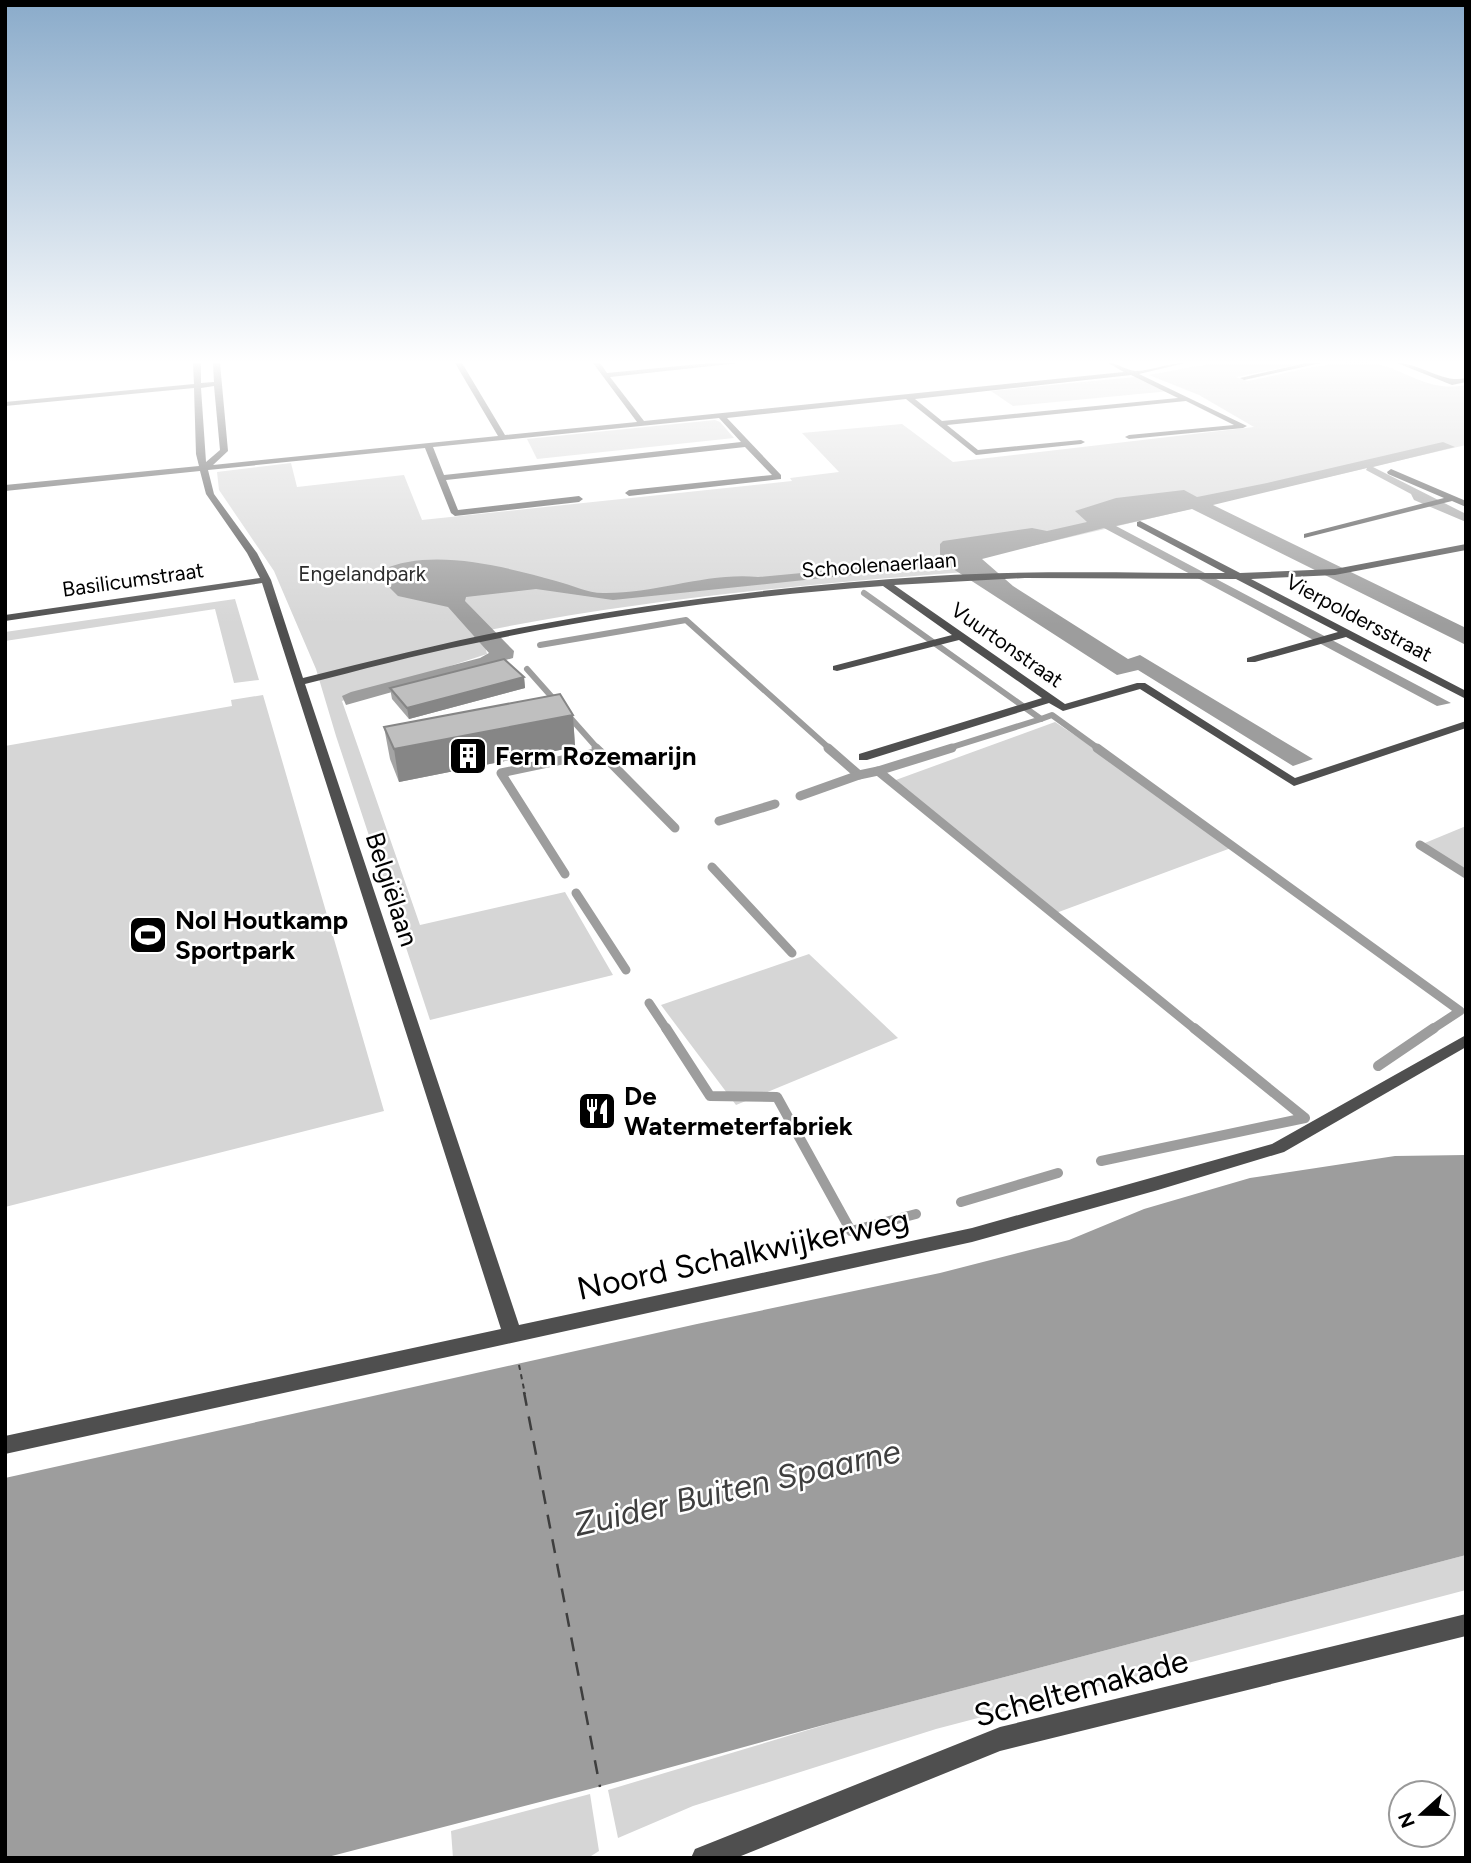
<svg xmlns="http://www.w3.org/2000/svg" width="1471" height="1863" font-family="Figtree,sans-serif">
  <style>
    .green { fill: #d6d6d6 }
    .water { fill: #9d9d9d }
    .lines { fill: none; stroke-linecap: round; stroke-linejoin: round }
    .stream-far2 { stroke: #9d9d9d; stroke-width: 6 }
    .stream-far1 { stroke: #9d9d9d; stroke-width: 9 }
    .stream { stroke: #9d9d9d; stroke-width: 10 }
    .ferry-far1 { stroke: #3e3e3e; stroke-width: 2; stroke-dasharray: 5 4.5; stroke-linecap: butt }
    .ferry { stroke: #3e3e3e; stroke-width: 2.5; stroke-dasharray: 14 11; stroke-linecap: butt }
    .minor { fill: #4f4f4f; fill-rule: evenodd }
    .wall { fill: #a4a4a4 }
    .shaded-wall { fill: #868686 }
    .building { fill: #bfbfbf; stroke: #868686; stroke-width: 2 }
    .labels { text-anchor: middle; stroke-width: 5; stroke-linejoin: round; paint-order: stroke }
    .far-street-label { font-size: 21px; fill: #000; stroke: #fff }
    .far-park-label { font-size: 21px; fill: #2d2d2d; stroke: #fff }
    .poi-label { font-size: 26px; font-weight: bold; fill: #000; stroke: #fff; text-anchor: start }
    .street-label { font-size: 26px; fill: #000; stroke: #fff }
    .near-street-label { font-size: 32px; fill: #000; stroke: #fff }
    .near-water-label { font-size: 33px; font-style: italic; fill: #3e3e3e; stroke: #fff }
  </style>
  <rect width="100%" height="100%" fill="#fff"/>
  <g class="green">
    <path d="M1214,363H1306L1236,377L1247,381C1284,375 1336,358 1372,363C1406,369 1428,393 1466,385V445L980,558L991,570C818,583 644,598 474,633L485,646L487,654L342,701L420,925L565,892L613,975L430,1020L336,736L316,669L274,571L219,490L217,472L291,463L297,487L404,475L422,520L792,481L790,478L839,472L802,433L902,424L953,462L1254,427L1199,395L1149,375Z"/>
    <path d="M1135,377L1170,391L1013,406L991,391Z"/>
    <path d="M715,420L720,422L734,438L537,459L527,439Z"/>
    <path d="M235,599L259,680L234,683L215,609L5,641V632Z"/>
    <path d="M263,695L384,1111L5,1207V746L232,706L231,700Z"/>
    <path d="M1055,722L1187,810L1231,848L1056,913L893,781Z"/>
    <path d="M1466,826V873L1420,845Z"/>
    <path d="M809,954L898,1038L736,1105L661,1005Z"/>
    <path d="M1466,1555V1590L936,1729L693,1806L618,1838L608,1790L838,1721Z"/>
    <path d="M590,1794L599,1851L588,1858H453L451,1831Z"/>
  </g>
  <g class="water">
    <path d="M1443,442L1455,447L1373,467L1466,514V522L1414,500L1411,494L1366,470L1367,468L1213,505L1466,628V645L1192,509L1116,526L1451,703L1437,706L1104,528L982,559L1013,586L1128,659L1140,655L1313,759L1293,766L1138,670L1117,675L947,565L613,600L536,589L466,597L465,601L514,651L513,658L346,705L342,696L351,692L480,658L489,653L448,607L398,596L388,586L382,570C431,547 506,567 556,581C572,585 587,593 603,593C655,594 707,572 758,577L929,561L940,555V544L943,541L1032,528L1047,531L1087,522L1075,511L1116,498L1184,490L1197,497L1267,483Z"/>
    <path d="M1466,1155V1555L838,1721L617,1782L324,1858H5V1478L697,1324L940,1273L1069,1240L1144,1209L1250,1178L1395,1156Z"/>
  </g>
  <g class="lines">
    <g class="stream-far2">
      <path d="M864,593L1041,719L946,749"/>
      <path d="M540,645L686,620L830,749"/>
      <path d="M527,669L598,749"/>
      <path d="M1041,719L1052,715L1099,749"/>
    </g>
    <g class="stream-far1">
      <path d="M828,748L859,775L878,771L1196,1030"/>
      <path d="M1097,748L1460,1011L1431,1030"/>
      <path d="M600,752L675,828"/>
      <path d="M878,771L952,748"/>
      <path d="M800,796L859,775"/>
      <path d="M719,821L775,804"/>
      <path d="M1420,845L1466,874"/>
      <path d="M712,867L792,953"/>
      <path d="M565,874L501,773L600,752L596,748"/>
      <path d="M576,893L626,970"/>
      <path d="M649,1003L667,1030"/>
    </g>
    <g class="stream">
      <path d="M666,1028L710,1096L777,1097L851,1231L916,1214"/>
      <path d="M1378,1066L1434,1028"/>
      <path d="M1101,1161L1305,1118L1194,1028"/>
      <path d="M961,1202L1058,1173"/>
    </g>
    <path class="ferry-far1" d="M519,1365L525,1394"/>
    <path class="ferry" d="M524,1392L600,1787"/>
    <g class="minor">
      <path d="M193,363H201V383L214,382L213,363H220L228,451L213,465L498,436L455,363H462L505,435L637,422L593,363H600L607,373L710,363H739L610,377L644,421L1124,372L1108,363C1118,363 1125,370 1135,371C1150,371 1168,363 1185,363L1139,374L1247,426L1243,428L1129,439L1125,437L1129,435L1234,425L1186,401L947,425L978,450L1081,440L1085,442L1081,444L976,455L906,399L727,418L781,475V479L629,496L625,493L629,490L772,475L745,447L446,480L458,510L579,496L583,499L579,502L455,516L451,513L425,448L208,470L214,494L257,553L271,580L303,678C379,659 454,640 530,626C664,600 799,585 934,576C1031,570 1128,573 1225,573L1137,526V522L1140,521L1240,573L1335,569L1466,544V550L1335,575L1251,579L1466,691V699L1346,637L1255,662H1247V658L1338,632L1236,579L1025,578L894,585L1065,704L1137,683H1145L1295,778L1466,721V728L1294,786L1140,689L1063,711L1049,703L867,760H859V754L1042,698L959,640L837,671L833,670V666L952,635L883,586C744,596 607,615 471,644C415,655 361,670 305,684L519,1325L972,1228L1272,1144L1466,1035V1047L1284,1152L1158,1190L972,1242L5,1454V1436L501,1329L262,583L5,621V615L260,578L247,553L206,494L200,471L5,491V485L199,466L196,454L194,388L5,406V402L194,384ZM1131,375L1178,398L942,421L915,399ZM214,386L220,450L206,462L201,388ZM719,418L741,442L444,475L433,447Z"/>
      <path d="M1306,363H1321L1244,380L1240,378Z"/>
      <path d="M1397,363C1420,363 1443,384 1466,378V382L1452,385Z"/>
      <path d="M1391,469L1466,501V507L1452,501L1304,538V534L1444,498L1388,474L1387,472Z"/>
      <path d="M1466,1614V1636L1000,1751L736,1858H691L695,1849L1000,1727Z"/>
    </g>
  </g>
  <g class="wall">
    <path d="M524,677L525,688L409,719L392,699L390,688Z"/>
    <path d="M573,715L575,747L399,782L390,759L384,727Z"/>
  </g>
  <g class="shaded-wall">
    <path d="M524,677L525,688L409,719L407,708Z"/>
    <path d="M573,715L575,747L399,782L394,749Z"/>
  </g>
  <g class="building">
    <path d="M504,659L524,677L407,708L390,688Z"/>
    <path d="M560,694L573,715L394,749L384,727Z"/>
  </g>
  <linearGradient id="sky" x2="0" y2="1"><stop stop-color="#8aabca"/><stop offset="0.58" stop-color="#fff"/><stop offset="1" stop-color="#fff" stop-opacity="0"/></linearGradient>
  <rect width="1471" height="624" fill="url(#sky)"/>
  <defs>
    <symbol id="building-square" viewBox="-11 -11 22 22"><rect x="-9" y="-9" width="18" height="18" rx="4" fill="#000" stroke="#fff"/><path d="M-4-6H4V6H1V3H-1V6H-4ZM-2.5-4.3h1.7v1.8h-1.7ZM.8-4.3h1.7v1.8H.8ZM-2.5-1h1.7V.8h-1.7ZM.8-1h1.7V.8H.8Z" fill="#fff"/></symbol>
    <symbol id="stadium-square" viewBox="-11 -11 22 22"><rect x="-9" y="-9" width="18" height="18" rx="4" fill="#000" stroke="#fff"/><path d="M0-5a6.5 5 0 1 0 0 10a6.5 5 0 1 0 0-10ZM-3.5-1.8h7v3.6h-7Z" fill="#fff"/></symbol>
    <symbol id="restaurant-square" viewBox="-11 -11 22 22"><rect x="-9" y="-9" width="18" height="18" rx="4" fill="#000" stroke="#fff"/><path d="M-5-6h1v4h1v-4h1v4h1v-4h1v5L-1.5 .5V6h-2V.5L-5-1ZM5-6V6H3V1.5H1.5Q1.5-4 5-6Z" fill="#fff"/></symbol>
  </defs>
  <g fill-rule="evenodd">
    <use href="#building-square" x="446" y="734" width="44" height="44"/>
    <use href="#stadium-square" x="126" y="913" width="44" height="44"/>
    <use href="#restaurant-square" x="575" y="1089" width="44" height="44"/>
  </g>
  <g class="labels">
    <g class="far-street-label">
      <text transform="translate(879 565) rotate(-4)" y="7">Schoolenaerlaan</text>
      <text transform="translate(133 580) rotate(-8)" y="7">Basilicumstraat</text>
      <text transform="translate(1359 618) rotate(28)" y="7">Vierpoldersstraat</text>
      <text transform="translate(1007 645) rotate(35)" y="7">Vuurtonstraat</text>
    </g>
    <g class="far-park-label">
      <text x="362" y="581">Engelandpark</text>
    </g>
    <g class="poi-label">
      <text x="495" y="765">Ferm Rozemarijn</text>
      <text x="175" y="929">Nol Houtkamp<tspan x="175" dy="30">Sportpark</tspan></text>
      <text x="624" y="1105">De<tspan x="624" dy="30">Watermeterfabriek</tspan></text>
    </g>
    <g class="street-label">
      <text transform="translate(392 889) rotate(72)" y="9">Belgiëlaan</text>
    </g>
    <g class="near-street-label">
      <text transform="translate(743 1254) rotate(-12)" y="11">Noord Schalkwijkerweg</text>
      <text transform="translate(1081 1688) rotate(-15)" y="11">Scheltemakade</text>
    </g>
    <g class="near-water-label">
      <text transform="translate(737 1487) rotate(-13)" y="12">Zuider Buiten Spaarne</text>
    </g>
  </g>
  <rect width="1471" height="1863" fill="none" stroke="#000000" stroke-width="14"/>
  <g transform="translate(1422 1814) rotate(249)"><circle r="33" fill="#ffffff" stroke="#999999" stroke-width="2"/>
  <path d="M0-5L12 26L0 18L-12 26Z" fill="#000000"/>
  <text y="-10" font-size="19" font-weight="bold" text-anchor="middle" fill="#000000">N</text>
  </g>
</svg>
